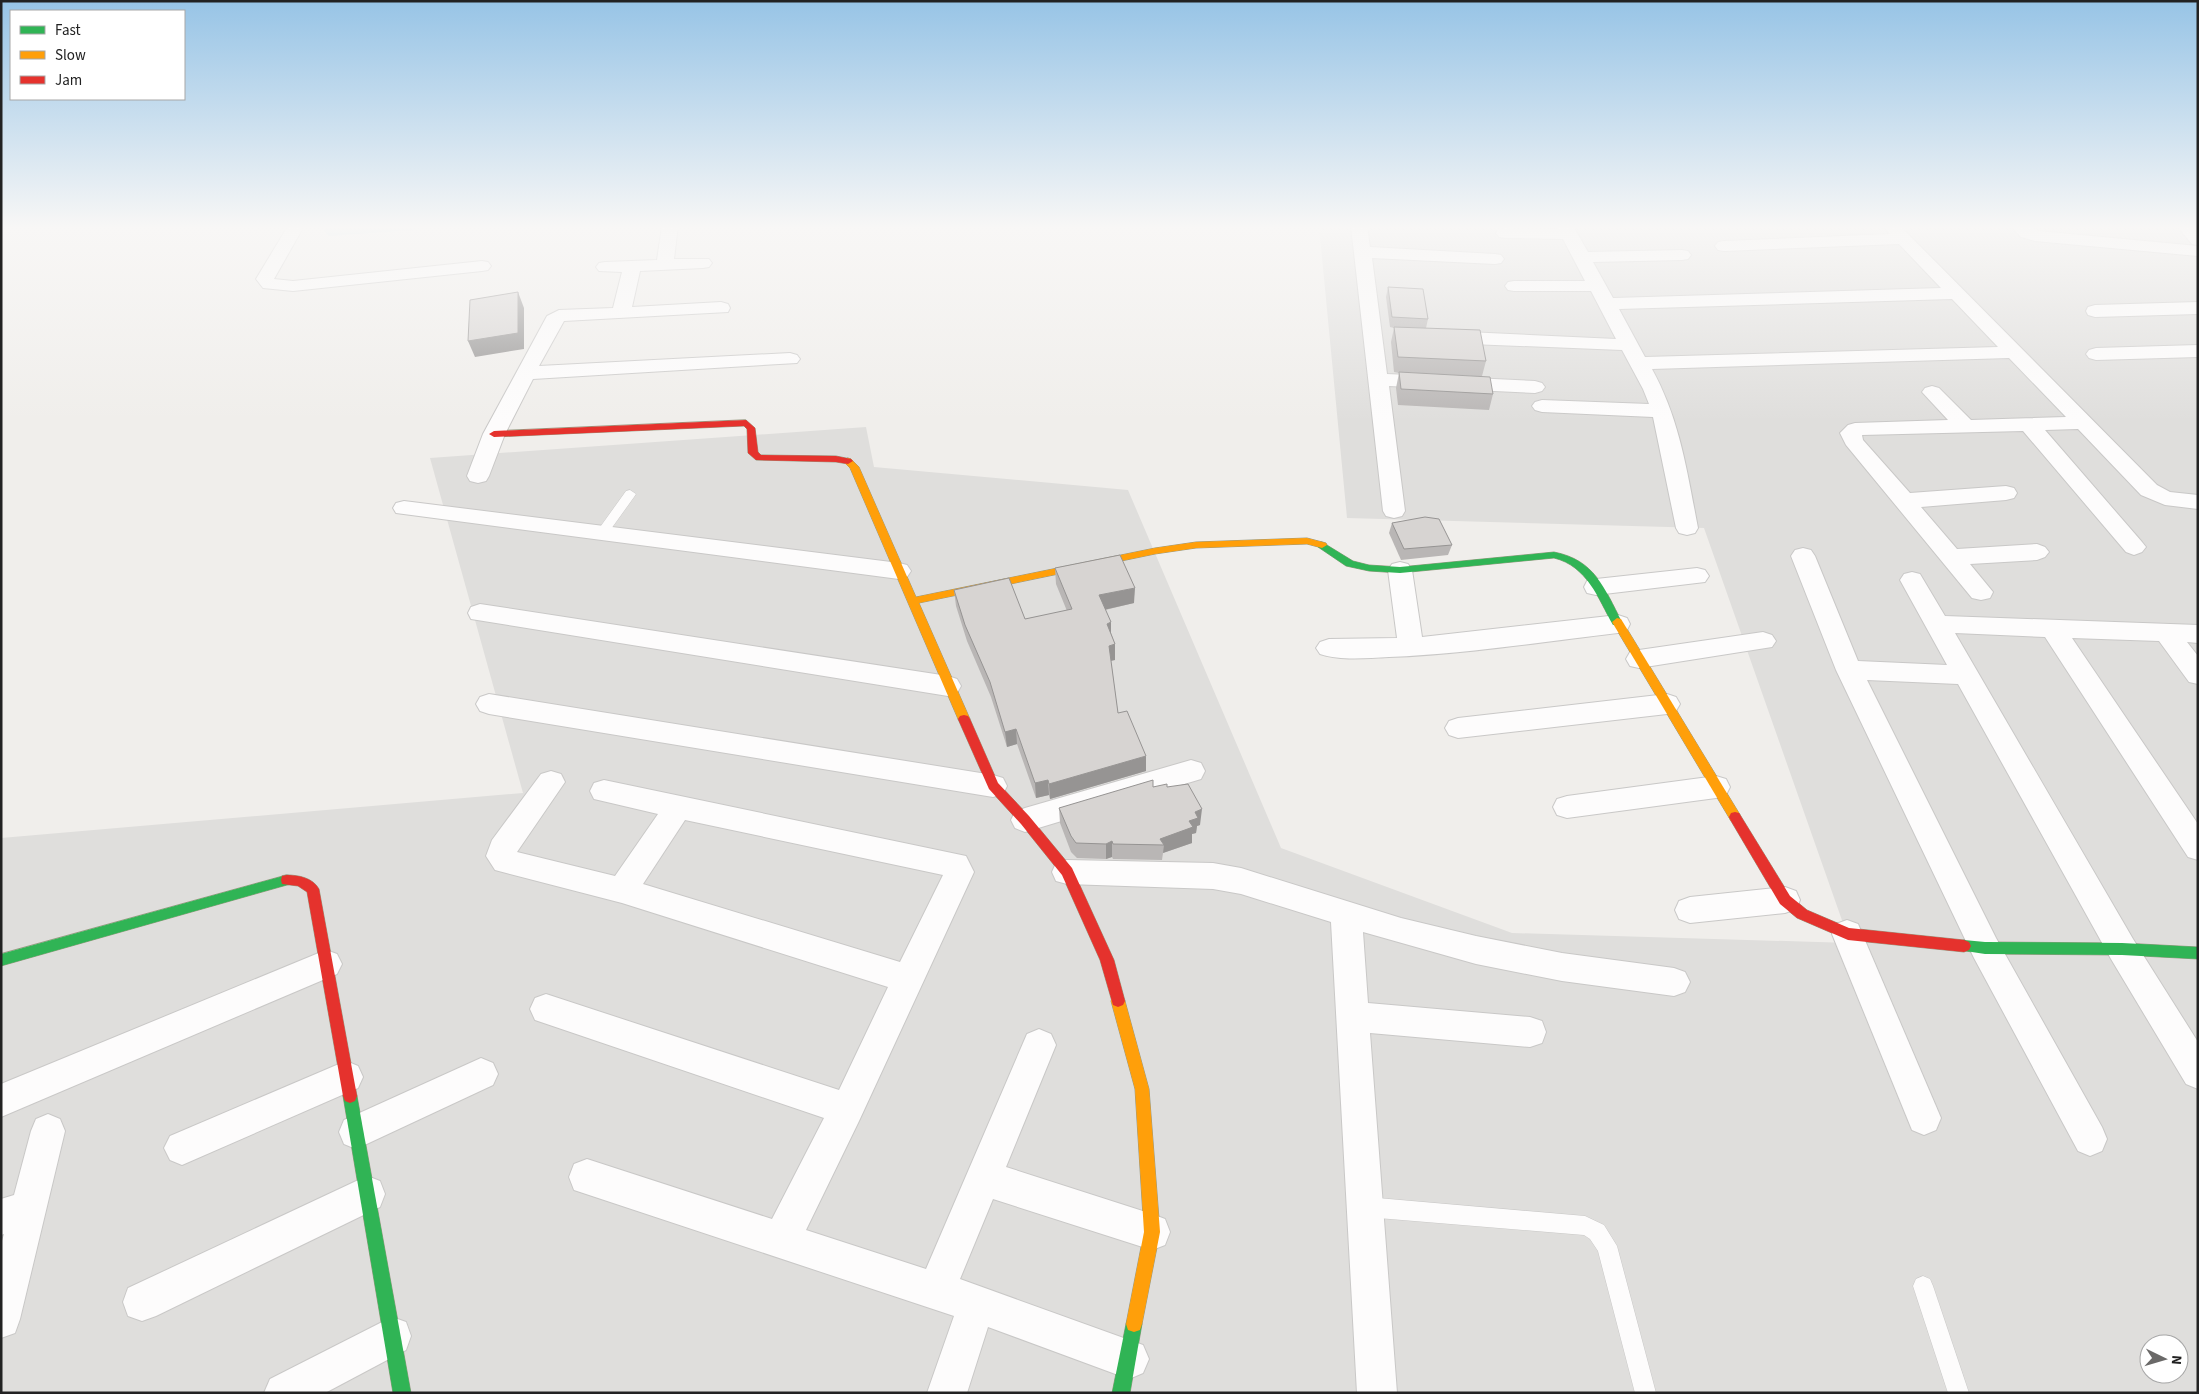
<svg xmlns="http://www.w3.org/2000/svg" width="2199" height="1394" font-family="'Source Sans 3',sans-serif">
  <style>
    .residential { fill: #dfdedc; fill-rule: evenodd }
    .water { fill: #bfdbe3 }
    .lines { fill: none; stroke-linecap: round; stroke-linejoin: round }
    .lane-casing { stroke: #c9c8c7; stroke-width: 1 }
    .street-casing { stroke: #c9c8c7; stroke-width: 2 }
    .fast-casing { stroke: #999a82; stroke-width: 1 }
    .slow-casing { stroke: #999a82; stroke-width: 1 }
    .jam-casing { stroke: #999a82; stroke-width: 1 }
    .lane { fill: #fdfcfc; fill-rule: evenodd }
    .street { fill: #fdfcfc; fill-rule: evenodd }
    .fast { fill: #30b455; fill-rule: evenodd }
    .slow { fill: #ff9f0a; fill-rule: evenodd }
    .jam { fill: #e5322d; fill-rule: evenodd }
    .wall { fill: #b9b6b5 }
    .shaded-wall { fill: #969493 }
    .building { fill: #d7d4d2; stroke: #969493 }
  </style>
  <rect width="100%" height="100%" fill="#f0eeeb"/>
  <path class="residential" d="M1319,226H2198V1393H1V838L523,793L430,458L866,427L874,467L1128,490L1281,848L1512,933L1850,943L1704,528L1347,518ZM2149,1344H2179V1374H2149Z"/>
  <path class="water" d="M325,226H467L329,236L324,231Z"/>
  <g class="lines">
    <defs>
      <g id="lane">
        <path d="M630,490L636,494L634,497L606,536H598L596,533L598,530L626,491Z"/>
        <path d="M1366,1197L1585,1216L1604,1225L1617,1246L1656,1393H1635L1598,1251L1590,1239L1584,1235L1366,1217L1359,1214L1356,1207L1359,1200Z"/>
        <path d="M1923,1276L1930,1279L1933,1286L1969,1393H1948L1913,1286L1916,1279Z"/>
      </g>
      <g id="street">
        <path d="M288,226H304L274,279L293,281L482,261L488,262L491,266L488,270L482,271L293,291L263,288L256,279Z"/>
        <path d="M662,226H678L674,259H709L712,263L709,267L703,268L640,271L632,307L721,302L728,304L730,308L728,312L564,321L539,366L790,353L797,355L800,359L797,363L533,379L505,434L489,476L486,481L478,483L470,481L467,476L483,434L547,316L559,310L613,308L622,272L599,271L596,267L599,263L605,262L657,260Z"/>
        <path d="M1351,226H1367L1370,247L1495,254L1501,255L1504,259L1501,263L1495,264L1372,258L1387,374L1535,381L1542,383L1545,387L1542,391L1535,393L1389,386L1405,511L1402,516L1394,518L1386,516L1383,511Z"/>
        <path d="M1557,226H1573L1588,252L1682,250L1688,251L1691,255L1688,259L1682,260L1593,262L1613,298L1941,288L1899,244L1724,251L1718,250L1715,246L1718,242L1724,241L1890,234L1883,226H1900L2157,485L2170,492L2198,495V509L2165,505L2141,495L2078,429L2045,430L2142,542L2146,547L2142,552L2134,555L2126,552L2023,431L1862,435L1863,440L1910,493L2006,486L2014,488L2017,493L2014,498L2006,500L1921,507L1957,549L2037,544L2045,547L2049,552L2045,557L2037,560L1970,564L1993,592L1990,598L1981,600L1972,598L1846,445L1840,433L1848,425L1855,423L1948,420L1922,392L1925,388L1932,386L1939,388L1971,420L2066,417L2009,358L1652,369C1680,420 1687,471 1698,528L1695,533L1687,535L1679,533L1676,528L1653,417L1542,412L1535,410L1532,406L1535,402L1542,400L1649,404L1643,389L1622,350L1446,343L1439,341L1436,337L1439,333L1446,331L1616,339L1591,291H1514L1508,290L1505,286L1508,282L1514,281H1585L1563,239L1505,238L1499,237L1496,233L1499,229L1505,228L1558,229ZM1952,299L1998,347L1645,357L1619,309Z"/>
        <path d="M2011,226H2029L2038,231L2198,246V256L2035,241L2021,237Z"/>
        <path d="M2177,226H2194L2198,230V245L2192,244Z"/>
        <path d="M2198,302V314L2095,317L2088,315L2086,311L2088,307L2095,305Z"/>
        <path d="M2198,345V357L2096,360L2089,358L2086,354L2089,350L2096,348Z"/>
        <path d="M404,501L899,563L907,565L911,571L907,577L899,579L396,513L393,508L396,503Z"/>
        <path d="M1803,548L1811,550L1815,556L1858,661L1947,665L1900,580L1904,574L1912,572L1920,574L1945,616L2198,625V643L2187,642L2198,656V684L2189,682L2159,641L2072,638L2198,824V860L2188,857L2045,637L1955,633L2133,939L2198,1042V1089L2186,1084L2111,959L1958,684L1867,680L1996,938L2102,1127L2107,1139L2102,1151L2090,1156L2078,1151L1974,958L1836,670L1791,556L1795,550Z"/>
        <path d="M1400,562L1408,564L1412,570L1422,637L1618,615L1627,618L1630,624L1627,630L1618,633C1542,642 1465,654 1389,657C1367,658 1341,661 1320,654L1316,648L1320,642L1329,639L1397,638L1388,570L1392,564Z"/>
        <path d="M1697,568L1705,570L1709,576L1705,582L1596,595L1587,593L1584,587L1587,581L1596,579Z"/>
        <path d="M480,604L948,676L957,679L961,686L957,693L948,696L471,619L468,613L471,607Z"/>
        <path d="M1763,632L1772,635L1776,641L1772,647L1639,668L1630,666L1626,659L1630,652L1639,650Z"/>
        <path d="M489,694L993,775L1003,778L1007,786L1003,794L993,797L489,714L480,711L476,704L480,697Z"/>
        <path d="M1667,694L1676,697L1680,704L1676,711L1667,714L1458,738L1449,735L1445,728L1449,721L1458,718Z"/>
        <path d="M1191,760L1201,763L1205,771L1201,779L1025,832L1015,828L1011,820L1015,812L1025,808Z"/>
        <path d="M551,771L561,774L565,782L517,852L615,876L658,814L594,799L590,791L594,783L604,780L966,856L974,872L859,1121L806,1230L926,1269L1027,1034L1039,1029L1051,1034L1056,1045L1006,1167L1152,1214L1165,1219L1170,1232L1165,1245L1152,1250L993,1199L960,1279L1143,1345L1149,1359L1143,1373L1129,1379L988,1327L967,1393H927L954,1316L574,1190L569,1177L574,1164L587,1159L772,1219L824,1118L535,1020L530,1009L535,998L546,994L839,1090L888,987L622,903L495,870L486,856L492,840L541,774ZM685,820L943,875L900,962L643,884Z"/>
        <path d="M1716,776L1726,779L1730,787L1726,795L1716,798L1567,818L1557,815L1553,807L1557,799L1567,796Z"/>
        <path d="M1067,860L1213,863L1241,868L1401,918L1476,936L1562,953L1674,968L1685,972L1690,982L1685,992L1674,996L1562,981L1476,964L1363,932L1368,1003L1530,1017L1542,1021L1546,1032L1542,1043L1530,1047L1370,1033L1397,1393H1357L1331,922L1241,894L1213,889L1067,884L1056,881L1052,872L1056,863Z"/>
        <path d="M1785,887L1796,891L1800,900L1796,909L1785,913L1690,923L1679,919L1675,910L1679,901L1690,897Z"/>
        <path d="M1847,920L1858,924L1941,1118L1936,1130L1924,1135L1912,1130L1832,934L1836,924Z"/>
        <path d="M326,950L337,954L342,964L337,974L1,1117V1084Z"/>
        <path d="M481,1058L493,1063L498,1074L493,1085L356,1149L344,1144L339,1132L344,1120Z"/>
        <path d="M346,1061L358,1066L363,1077L358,1088L182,1165L170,1160L164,1148L170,1136Z"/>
        <path d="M48,1114L60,1119L65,1131L20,1319L15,1333L1,1338V1244L4,1234L1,1235V1199L14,1195L31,1131L36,1119Z"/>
        <path d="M367,1176L380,1181L385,1194L380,1207L156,1316L142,1321L128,1316L123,1302L128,1288Z"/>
        <path d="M392,1317L406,1322L411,1336L406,1350L325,1393H264L270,1379Z"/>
      </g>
      <g id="fast">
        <path d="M1322,542L1353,561L1369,565L1400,567L1554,552C1595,560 1604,588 1622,622L1621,625H1613C1598,598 1587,566 1554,558L1400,573L1369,571L1346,566L1318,547L1317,545Z"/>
        <path d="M287,875L292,876L293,880L292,884L287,885L1,966V954Z"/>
        <path d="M1964,940L1985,942L2122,943L2198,947V959L2122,955L1985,954L1959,950L1957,946L1959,942Z"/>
        <path d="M350,1089L355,1091L357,1096L411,1393H393L343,1096L345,1091Z"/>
        <path d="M1134,1316L1140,1318L1142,1324L1130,1393H1112L1126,1324L1128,1318Z"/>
      </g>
      <g id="slow">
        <path d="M848,458L851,459L859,467L916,597L1155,548L1196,542L1307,538L1326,543L1327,545L1322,548L1307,544L1196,548L1155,554L919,603L970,719L968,722H960L958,719L850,468L843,461Z"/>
        <path d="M1617,618L1621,619L1739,813L1741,817L1739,821L1735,822L1731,821L1612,622Z"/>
        <path d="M1118,995L1123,997L1125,1001L1149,1089L1160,1232L1142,1324L1140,1330L1134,1332L1128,1330L1126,1324L1144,1232L1135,1089L1111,1001L1113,997Z"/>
      </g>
      <g id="jam">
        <path d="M746,420L755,428L758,452L761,455L836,456L851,459L853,461L848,464L836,462L756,460L748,453L747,429L744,426L494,437L489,434L494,431Z"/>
        <path d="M964,715L968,716L970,719L998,783L1029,816L1072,868L1114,960L1125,1001L1123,1005L1118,1007L1113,1005L1100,960L1062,875L1021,824L989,789L958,719L960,716Z"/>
        <path d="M1735,812L1739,813L1790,896L1807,910L1849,928L1964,940L1969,942L1971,946L1969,950L1964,952L1848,940L1797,918L1780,904L1731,821L1729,817L1731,813Z"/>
        <path d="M287,875C299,875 313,878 319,889L357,1096L355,1101L350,1103L345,1101L343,1096L307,892L298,886L282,884L281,880L282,876Z"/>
      </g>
    </defs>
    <use href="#lane" class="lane-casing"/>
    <use href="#street" class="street-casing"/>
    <use href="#fast" class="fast-casing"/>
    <use href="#slow" class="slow-casing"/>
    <use href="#jam" class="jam-casing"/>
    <use href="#lane" class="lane"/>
    <use href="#street" class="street"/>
    <use href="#fast" class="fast"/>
    <use href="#slow" class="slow"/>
    <use href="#jam" class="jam"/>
  </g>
  <g class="wall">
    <path d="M1388,287L1428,319L1426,328L1486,361L1482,376L1493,394L1489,410L1398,405L1396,388L1399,373L1394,372L1391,342L1394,328L1390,327L1386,297Z"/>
    <path d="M1392,523L1452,545L1448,555L1401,560L1389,533Z"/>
    <path d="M1055,568L1134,603L1105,610L1111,622V633L1115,644V660L1111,661L1118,713L1146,771L1050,799L1049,795L1036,798L1017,744L1007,747L991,697L967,641L956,606L954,590L1025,619L1067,611L1056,584Z"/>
    <path d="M1153,787H1167L1200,825L1197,826L1196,833L1192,834V843L1163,853L1162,860L1113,859L1112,857L1106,859L1077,858L1071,852L1060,823L1059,808Z"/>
  </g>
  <g class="shaded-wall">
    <path d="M518,292L524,308V349L475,357L468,341Z"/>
    <path d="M1135,588L1134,603L1099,611V595Z"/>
    <path d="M1111,622V638L1107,624Z"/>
    <path d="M1115,644V660L1109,661V646Z"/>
    <path d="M1016,729L1017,744L1007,747L1005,732Z"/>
    <path d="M1146,756V771L1050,799L1049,784Z"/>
    <path d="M1048,780L1049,795L1036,798L1035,783Z"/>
    <path d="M1202,809L1200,825L1197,826L1196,833L1192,834V843L1163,853L1164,845L1160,839L1189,821L1195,812Z"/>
    <path d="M1112,841V857L1106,859V844Z"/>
  </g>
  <g class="building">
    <path d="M1388,287L1423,289L1428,319L1392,317Z"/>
    <path d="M518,292V333L468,341L470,300Z"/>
    <path d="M1394,327L1480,330L1486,361L1398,357Z"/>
    <path d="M1399,372L1490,377L1493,394L1401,389Z"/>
    <path d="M1425,517L1439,519L1452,545L1404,549L1392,523Z"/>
    <path d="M1120,555L1135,588L1099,595L1111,622L1107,624L1115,644L1109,646L1118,713L1127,711L1146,756L1049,784L1048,780L1035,783L1016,729L1005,732L990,682L965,625L954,590L1009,578L1025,619L1072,609L1055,568Z"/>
    <path d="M1153,780V787L1167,784V787L1188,784L1202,809L1195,812L1198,818L1189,821L1193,827L1160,839L1164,845L1113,844L1112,841L1106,844L1076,843L1071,836L1059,808Z"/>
  </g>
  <linearGradient id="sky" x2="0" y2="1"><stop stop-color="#97c4e6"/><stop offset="0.54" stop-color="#f8f7f6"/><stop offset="1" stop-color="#f8f7f6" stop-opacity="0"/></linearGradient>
  <rect width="2199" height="421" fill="url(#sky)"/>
  <rect width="2199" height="1394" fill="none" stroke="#222222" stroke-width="5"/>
  <rect x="10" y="10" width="175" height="90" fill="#ffffff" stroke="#a7a7a7"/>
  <rect x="20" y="26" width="25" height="8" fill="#30b455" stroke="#a7a7a7"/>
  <text x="55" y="35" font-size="15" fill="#222222">Fast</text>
  <rect x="20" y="51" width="25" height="8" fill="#ff9f0a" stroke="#a7a7a7"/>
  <text x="55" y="60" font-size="15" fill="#222222">Slow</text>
  <rect x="20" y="76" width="25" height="8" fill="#e5322d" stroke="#a7a7a7"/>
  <text x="55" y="85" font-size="15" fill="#222222">Jam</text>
  <g transform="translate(2164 1359) rotate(95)"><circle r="24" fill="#ffffff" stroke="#a7a7a7"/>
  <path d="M0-4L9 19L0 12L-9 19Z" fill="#6a6968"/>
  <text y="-8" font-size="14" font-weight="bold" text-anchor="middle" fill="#222222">N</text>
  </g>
</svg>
